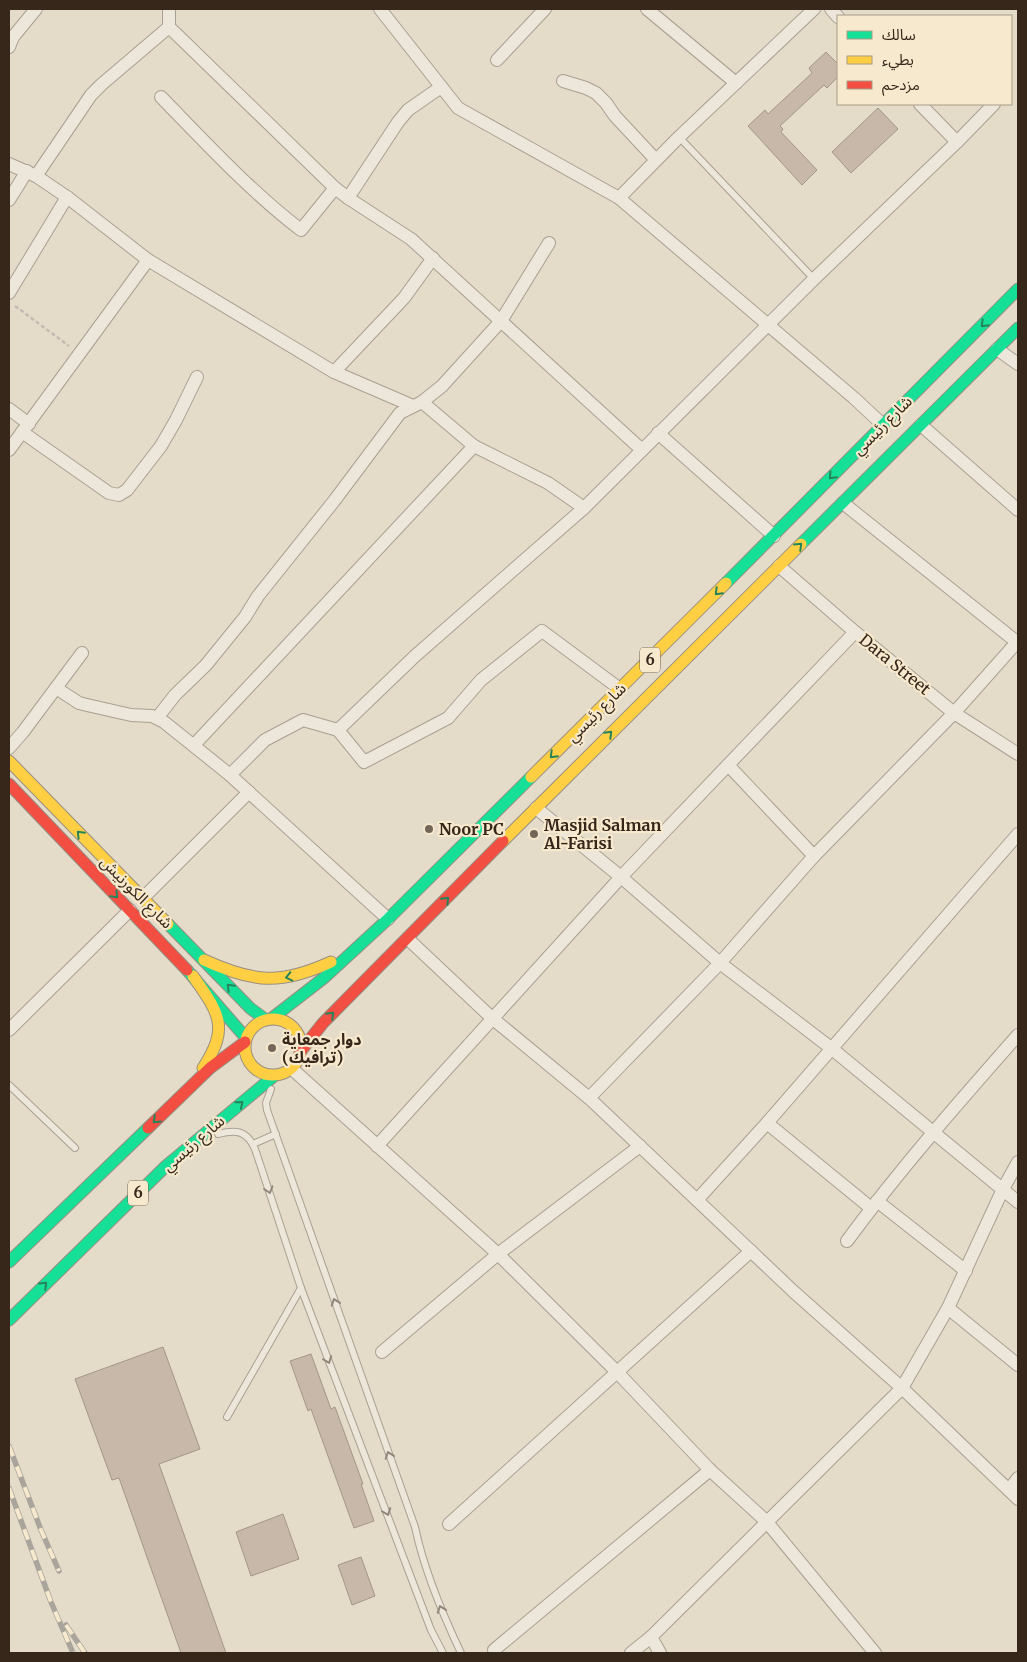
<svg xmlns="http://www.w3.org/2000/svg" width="1027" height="1662" font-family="Merriweather,'Noto Sans Arabic',serif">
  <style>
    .building { fill: #c7b8a9; stroke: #a49688 }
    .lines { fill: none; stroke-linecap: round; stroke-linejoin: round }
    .lane-casing { stroke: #a9a092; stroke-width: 8 }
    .street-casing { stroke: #a9a092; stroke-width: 14 }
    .fast-casing { stroke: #988f82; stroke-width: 13 }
    .slow-casing { stroke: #988f82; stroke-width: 13 }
    .jam-casing { stroke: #988f82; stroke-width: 13 }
    .path { stroke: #c4bcb2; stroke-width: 2.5; stroke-dasharray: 4 2.5; stroke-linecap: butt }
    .lane { stroke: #ece6db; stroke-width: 6 }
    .street { stroke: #ece6db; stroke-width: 12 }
    .fast { stroke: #16e098; stroke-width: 11 }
    .slow { stroke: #ffcf43; stroke-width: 11 }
    .jam { stroke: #f24e42; stroke-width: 11 }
    .rail-casing { stroke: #aaa59c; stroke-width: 5.5 }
    .rail { stroke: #f7e9cd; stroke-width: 4; stroke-dasharray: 11; stroke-linecap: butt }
    .oneway { stroke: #26845a }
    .oneway2 { stroke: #92867b }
    .poi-dot { fill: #746658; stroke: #f7e9cd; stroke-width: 2 }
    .labels { text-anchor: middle; stroke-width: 4.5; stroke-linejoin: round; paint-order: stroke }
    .shield { fill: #f7e9cd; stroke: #716150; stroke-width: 1 }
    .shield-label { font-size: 15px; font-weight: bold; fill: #37271b }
    .street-label { font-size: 16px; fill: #37271b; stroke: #f7e9cd }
    .poi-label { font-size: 16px; font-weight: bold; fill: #37271b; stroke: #f7e9cd; text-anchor: start }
  </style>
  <rect width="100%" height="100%" fill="#e4dbc8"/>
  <g class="building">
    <path d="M826,52L838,64V77L827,88L824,85L780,126L783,129L781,132L817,170L802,185L748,126L765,110L768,114L812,73L809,68Z"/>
    <path d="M878,108L898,129L851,173L832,152Z"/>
    <path d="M163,1347L200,1449L159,1464L226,1653H181L119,1478L112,1480L75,1379Z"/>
    <path d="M311,1354L331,1409L335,1407L363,1484H361L374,1521L354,1528L311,1409L308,1411L290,1361Z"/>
    <path d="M283,1514L299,1559L251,1576L236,1532Z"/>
    <path d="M361,1557L375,1596L352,1605L338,1565Z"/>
  </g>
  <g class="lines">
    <defs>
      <g id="lane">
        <path d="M679,137L814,279"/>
        <path d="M9,1085L75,1148"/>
        <path d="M271,1089L266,1103L267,1110L415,1527C424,1570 442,1613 461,1653"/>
        <path d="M218,1134C237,1129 247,1131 255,1149L301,1288L431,1630L443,1653"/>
        <path d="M253,1144L276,1134"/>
        <path d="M227,1417L301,1288"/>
      </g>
      <g id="street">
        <path d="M169,9V27L335,188L348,198L411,239L642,450"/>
        <path d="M380,9L458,108L619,198L854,398L883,425"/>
        <path d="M647,9L736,83"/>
        <path d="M831,9L838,17"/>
        <path d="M9,47L13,37L36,9"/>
        <path d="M497,60L545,9"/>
        <path d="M563,81L586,88L596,93L606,103L615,116L656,160"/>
        <path d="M161,97C206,143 250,191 301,230L335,188"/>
        <path d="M920,104L957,142"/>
        <path d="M9,164L36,176L67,197L148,260L334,372L413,406"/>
        <path d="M36,176L91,95L102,84L169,27"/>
        <path d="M348,198L398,122L408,110L441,87"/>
        <path d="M619,198L679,137L814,9"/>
        <path d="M9,200L27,171"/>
        <path d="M9,293L67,197"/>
        <path d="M997,349L1018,364"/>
        <path d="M334,372L404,298L433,258"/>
        <path d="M422,402L474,446L548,483L584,508"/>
        <path d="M9,409L29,424"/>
        <path d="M921,425L1018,510"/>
        <path d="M22,432L109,493L119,495L127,490L161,446L176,420L197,377"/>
        <path d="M658,433L774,536"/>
        <path d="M9,450L148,260"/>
        <path d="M843,503L1018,643"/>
        <path d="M779,566L855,632L954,713L1018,754"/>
        <path d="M56,688L79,703L87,705L131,715L152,716L164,722L230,775L388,919"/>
        <path d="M157,718L175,695L206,665L245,617L258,596L334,501L400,413L422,402L442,386L501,321L549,243"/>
        <path d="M338,730L364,762L448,718L481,680L542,631L620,689"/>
        <path d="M194,745L474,446"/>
        <path d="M9,748L23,732L82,653"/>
        <path d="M728,765L814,856"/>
        <path d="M230,775L265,740L303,720L338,730L415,656L584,508L814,279L957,142L994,104"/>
        <path d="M536,808L621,877L720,963L831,1048L1018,1202"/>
        <path d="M143,898L249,792"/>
        <path d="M408,939L492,1018L589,1098L794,1292L902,1388L1018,1499"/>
        <path d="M9,1030L130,910"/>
        <path d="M291,1068L498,1254L617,1372L710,1470L766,1521L875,1653"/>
        <path d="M589,1098L720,963L814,856L954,713L1018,641"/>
        <path d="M767,1123L871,1208"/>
        <path d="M377,1146L621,877L855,632"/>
        <path d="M697,1200L767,1123L1018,834"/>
        <path d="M877,1201L966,1271"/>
        <path d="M847,1241C900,1169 959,1102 1018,1035"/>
        <path d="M948,1308L1018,1365"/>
        <path d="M382,1352L498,1254L640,1146"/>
        <path d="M1009,1490L1018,1478"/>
        <path d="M449,1524L751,1251"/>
        <path d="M651,1637L660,1653"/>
        <path d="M494,1650L710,1470"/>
        <path d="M631,1653L651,1637L902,1388L948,1308L1003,1189L1018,1162"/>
      </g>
      <g id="fast">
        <path d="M801,544L1018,328"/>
        <path d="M726,583L1018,289"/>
        <path d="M168,924L250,1008L266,1020"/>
        <path d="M187,970L246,1038"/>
        <path d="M271,1019L325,977L388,919L531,777"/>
        <path d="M9,1262L148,1128"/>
        <path d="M9,1320L166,1166L274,1076"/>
      </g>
      <g id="slow">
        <path d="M9,761L168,924"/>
        <path d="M531,777L726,583"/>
        <path d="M503,841L801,544"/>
        <path d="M204,960C254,983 281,985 331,962"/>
        <path d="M193,976C219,1013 230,1027 203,1068"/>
        <circle cx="273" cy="1047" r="28"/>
      </g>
      <g id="jam">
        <path d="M9,784L187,970"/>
        <path d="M300,1052L323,1023L503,841"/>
        <path d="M148,1128L210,1068L245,1042"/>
      </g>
    </defs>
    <use href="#lane" class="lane-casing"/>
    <use href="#street" class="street-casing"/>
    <use href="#fast" class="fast-casing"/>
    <use href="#slow" class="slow-casing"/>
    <use href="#jam" class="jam-casing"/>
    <path class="path" d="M15,306L69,346"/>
    <use href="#lane" class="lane"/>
    <use href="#street" class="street"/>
    <use href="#fast" class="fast"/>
    <use href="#slow" class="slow"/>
    <use href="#jam" class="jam"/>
    <defs>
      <g id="rail">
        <path d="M9,1446L41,1530L59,1571"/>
        <path d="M9,1488L51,1602L73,1653"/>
        <path d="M66,1625L85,1653"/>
      </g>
    </defs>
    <use href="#rail" class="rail-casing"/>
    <use href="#rail" class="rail"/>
  </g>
  <defs><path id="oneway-chevron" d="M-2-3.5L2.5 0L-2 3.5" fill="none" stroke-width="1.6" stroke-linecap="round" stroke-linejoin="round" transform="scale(1.25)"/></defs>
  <g class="oneway">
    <use href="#oneway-chevron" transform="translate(984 324) rotate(135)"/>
    <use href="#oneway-chevron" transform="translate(832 476) rotate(134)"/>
    <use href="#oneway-chevron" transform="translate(799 546) rotate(-44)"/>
    <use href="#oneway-chevron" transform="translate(718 592) rotate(135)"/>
    <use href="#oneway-chevron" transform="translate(609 734) rotate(-45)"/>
    <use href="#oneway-chevron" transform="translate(553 755) rotate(135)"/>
    <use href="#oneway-chevron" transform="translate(80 834) rotate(-134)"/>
    <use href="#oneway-chevron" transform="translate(115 895) rotate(46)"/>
    <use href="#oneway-chevron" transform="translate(446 900) rotate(-46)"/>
    <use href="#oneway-chevron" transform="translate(289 977) rotate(167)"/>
    <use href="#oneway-chevron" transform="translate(230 987) rotate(-134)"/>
    <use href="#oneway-chevron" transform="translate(331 1015) rotate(-45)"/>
    <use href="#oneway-chevron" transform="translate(240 1104) rotate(-40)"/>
    <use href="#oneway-chevron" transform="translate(156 1120) rotate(136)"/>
    <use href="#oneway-chevron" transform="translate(44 1285) rotate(-44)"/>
  </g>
  <g class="oneway2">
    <use href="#oneway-chevron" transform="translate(269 1190) rotate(72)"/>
    <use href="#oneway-chevron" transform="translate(335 1302) rotate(-110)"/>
    <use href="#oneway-chevron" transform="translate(328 1360) rotate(69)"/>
    <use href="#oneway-chevron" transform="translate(389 1455) rotate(-110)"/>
    <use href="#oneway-chevron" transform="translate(387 1512) rotate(69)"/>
    <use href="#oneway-chevron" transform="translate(441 1609) rotate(-110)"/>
  </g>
  <g class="poi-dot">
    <circle cx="429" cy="829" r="5"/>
    <circle cx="534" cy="834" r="5"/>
    <circle cx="272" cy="1048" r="5"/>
  </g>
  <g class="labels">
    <g class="shield">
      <rect x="640" y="647.5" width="20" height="25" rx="4"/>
      <rect x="128" y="1180.5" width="20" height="25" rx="4"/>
    </g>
    <g class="shield-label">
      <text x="650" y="665">6</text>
      <text x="138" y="1198">6</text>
    </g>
    <g class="street-label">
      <text transform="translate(882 425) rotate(-45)" y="6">شارع رئيسي</text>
      <text transform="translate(895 664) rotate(39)" y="6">Dara Street</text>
      <text transform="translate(596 712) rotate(-45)" y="6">شارع رئيسي</text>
      <text transform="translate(137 892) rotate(45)" y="6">شارع الكورنيش</text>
      <text transform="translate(193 1143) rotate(-41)" y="6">شارع رئيسي</text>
    </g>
    <g class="poi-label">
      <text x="544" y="831">Masjid Salman<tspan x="544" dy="18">Al-Farisi</tspan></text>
      <text x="439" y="835">Noor PC</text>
      <text x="282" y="1045">دوار جمعاية<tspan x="282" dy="18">(ترافيك)</tspan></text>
    </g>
  </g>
  <rect width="1027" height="1662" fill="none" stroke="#37271b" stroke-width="20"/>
  <rect x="837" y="15" width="175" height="90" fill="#f7e9cd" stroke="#aa9b86"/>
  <rect x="847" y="31" width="25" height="8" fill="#16e098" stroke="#aa9b86"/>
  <text x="882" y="40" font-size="15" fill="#37271b">سالك</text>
  <rect x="847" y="56" width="25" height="8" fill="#ffcf43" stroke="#aa9b86"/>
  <text x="882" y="65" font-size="15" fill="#37271b">بطيء</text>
  <rect x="847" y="81" width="25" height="8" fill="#f24e42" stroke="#aa9b86"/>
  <text x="882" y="90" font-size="15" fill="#37271b">مزدحم</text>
</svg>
